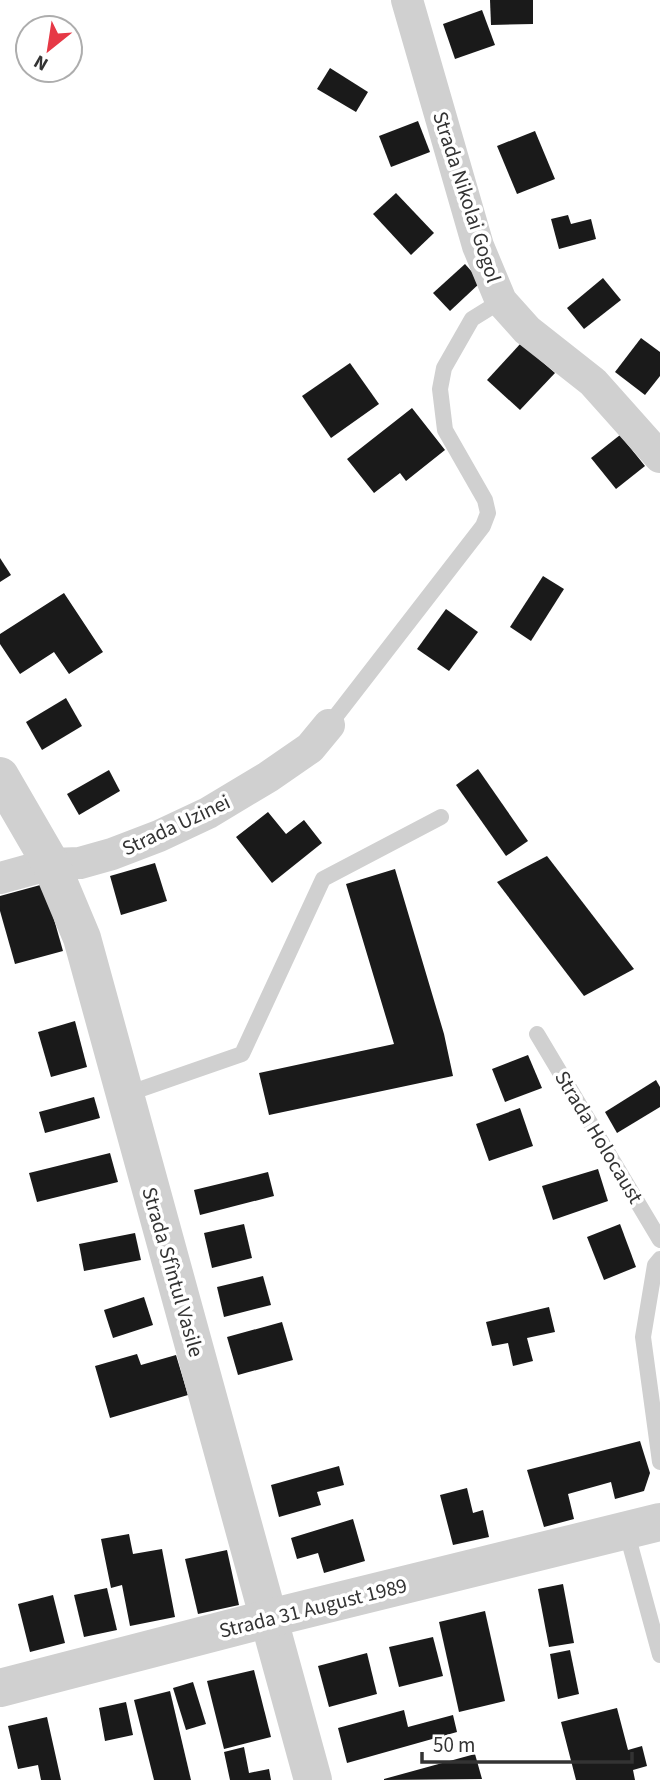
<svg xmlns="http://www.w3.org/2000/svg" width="660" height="1780" font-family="'Source Sans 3',sans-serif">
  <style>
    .building { fill: #1a1a1a }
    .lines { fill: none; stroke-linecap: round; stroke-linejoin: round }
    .service { stroke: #d0d0d0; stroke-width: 16 }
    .minor { stroke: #d0d0d0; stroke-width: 32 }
    .tertiary { stroke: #d0d0d0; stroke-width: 38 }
    .labels { text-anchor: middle; stroke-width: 7; stroke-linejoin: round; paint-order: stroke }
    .street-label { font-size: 21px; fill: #333; stroke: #fff }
  </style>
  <rect width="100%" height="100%" fill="#fff"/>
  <g class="building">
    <path d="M490,0H533V24L491,25Z"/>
    <path d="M482,10L495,45L455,59L443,24Z"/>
    <path d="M330,68L368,92L356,112L317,89Z"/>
    <path d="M418,121L430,152L391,167L379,136Z"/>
    <path d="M535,131L555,179L517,194L497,146Z"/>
    <path d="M396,193L434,233L411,255L373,214Z"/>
    <path d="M568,215L571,224L591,219L596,239L559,249L551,219Z"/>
    <path d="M465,264L481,282L450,311L433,293Z"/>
    <path d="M603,278L621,300L584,329L567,308Z"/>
    <path d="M641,338L660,352V376L645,395L615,372Z"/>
    <path d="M521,343L555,373L520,410L487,380Z"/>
    <path d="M350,363L379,404L331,438L302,396Z"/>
    <path d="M412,408L445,450L406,481L400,473L374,493L347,459Z"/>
    <path d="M620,435L645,466L616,489L591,458Z"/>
    <path d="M0,558L11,575L0,582Z"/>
    <path d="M543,576L564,589L531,641L510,627Z"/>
    <path d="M64,593L103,652L69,674L54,652L20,674L0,644V634Z"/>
    <path d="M446,609L478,632L449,671L417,649Z"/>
    <path d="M66,698L82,726L42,750L26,722Z"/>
    <path d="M478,769L528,841L506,856L456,785Z"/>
    <path d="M109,770L120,791L79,815L67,794Z"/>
    <path d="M268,812L286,834L304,820L322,843L272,883L236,837Z"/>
    <path d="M547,856L634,969L584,996L497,882Z"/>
    <path d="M155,863L167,901L121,915L110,876Z"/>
    <path d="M395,869L444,1034L453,1076L269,1115L259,1073L394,1044L346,884Z"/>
    <path d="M44,884L63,951L15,964L0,911V896Z"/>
    <path d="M75,1021L87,1067L51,1077L38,1032Z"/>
    <path d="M528,1055L542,1088L505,1102L492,1069Z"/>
    <path d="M656,1080L660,1087V1107L617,1133L605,1112Z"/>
    <path d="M94,1097L100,1118L45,1133L39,1112Z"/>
    <path d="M520,1108L533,1146L489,1161L476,1124Z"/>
    <path d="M110,1153L118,1182L37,1202L29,1173Z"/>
    <path d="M598,1169L608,1201L553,1220L542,1186Z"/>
    <path d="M268,1172L274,1196L200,1215L194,1190Z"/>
    <path d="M244,1224L252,1258L212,1268L204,1233Z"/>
    <path d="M620,1224L636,1267L604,1280L587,1237Z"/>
    <path d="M135,1233L141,1260L84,1271L79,1244Z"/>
    <path d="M263,1276L271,1305L224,1317L217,1287Z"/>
    <path d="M144,1297L153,1325L113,1338L104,1310Z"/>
    <path d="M549,1307L555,1332L527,1338L533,1361L513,1366L508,1343L492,1346L486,1322Z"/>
    <path d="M282,1322L293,1360L238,1375L227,1337Z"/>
    <path d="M137,1354L141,1365L176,1355L188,1395L110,1418L95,1366Z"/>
    <path d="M640,1441L650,1473L644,1491L615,1499L611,1482L568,1494L574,1519L544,1527L527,1470Z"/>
    <path d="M339,1466L344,1485L317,1492L321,1505L279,1517L271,1485Z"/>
    <path d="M467,1488L473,1513L483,1510L489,1537L453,1545L440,1495Z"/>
    <path d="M353,1519L365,1561L324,1573L318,1553L297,1559L291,1538Z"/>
    <path d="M129,1534L133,1554L162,1549L175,1617L130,1626L122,1585L111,1588L101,1539Z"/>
    <path d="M227,1550L239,1605L198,1614L185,1559Z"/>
    <path d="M563,1584L574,1643L549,1647L538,1589Z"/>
    <path d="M107,1588L117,1630L84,1637L74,1595Z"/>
    <path d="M53,1595L65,1643L30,1652L18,1604Z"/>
    <path d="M485,1611L505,1701L459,1712L439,1622Z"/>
    <path d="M433,1637L443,1676L399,1687L389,1647Z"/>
    <path d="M570,1650L579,1694L558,1699L550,1654Z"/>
    <path d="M367,1653L377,1694L329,1707L318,1666Z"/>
    <path d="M254,1670L271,1737L224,1749L207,1681Z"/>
    <path d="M193,1682L206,1724L186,1730L173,1688Z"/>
    <path d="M170,1691L191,1780H154L134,1700Z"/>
    <path d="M126,1702L133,1735L105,1741L99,1708Z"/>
    <path d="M617,1708L628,1750L642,1746L647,1766L633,1770L635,1780H576L561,1722Z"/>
    <path d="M404,1710L408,1727L453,1715L457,1732L347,1763L338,1728Z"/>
    <path d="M47,1717L61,1780H41L38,1765L18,1769L8,1726Z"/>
    <path d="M244,1747L249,1773L269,1769L271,1780H230L224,1752Z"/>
    <path d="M475,1754L482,1779L384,1780V1779Z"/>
  </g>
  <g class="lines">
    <g class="service">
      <path d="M329,725L483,526L488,513L485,500L445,430L440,389L444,368L472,319L501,301"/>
      <path d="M537,1034L660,1240"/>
      <path d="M124,1095L242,1054L323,879L441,817"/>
      <path d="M660,1259L655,1265L643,1337L660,1462"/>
      <path d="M626,1530L660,1655"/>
    </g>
    <g class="minor">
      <path d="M407,0L478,246L501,301L527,330L593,382L660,457"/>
      <path d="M0,878L51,864L80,863L112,854L159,836L208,813L268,777L310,748L329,725"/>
    </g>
    <g class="tertiary">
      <path d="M0,776L51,864L82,938L313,1780"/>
      <path d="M0,1688L270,1618L660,1522"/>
    </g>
  </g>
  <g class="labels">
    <g class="street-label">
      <text transform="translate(467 197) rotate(72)" y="7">Strada Nikolai Gogol</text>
      <text transform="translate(176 825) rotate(-25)" y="7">Strada Uzinei</text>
      <text transform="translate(599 1137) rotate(59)" y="7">Strada Holocaust</text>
      <text transform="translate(173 1272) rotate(74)" y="7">Strada Sfîntul Vasile</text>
      <text transform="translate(313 1608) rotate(-14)" y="7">Strada 31 August 1989</text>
    </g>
  </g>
  <g transform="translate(49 49) rotate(210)"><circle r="33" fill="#ffffff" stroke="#adadad" stroke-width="2"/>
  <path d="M0-5L12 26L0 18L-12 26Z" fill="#e63946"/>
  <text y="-10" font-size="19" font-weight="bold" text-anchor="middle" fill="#333333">N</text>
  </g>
  <path d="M422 1752v10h210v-10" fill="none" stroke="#333333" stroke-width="3.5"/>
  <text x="433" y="1752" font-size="21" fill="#333333" stroke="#ffffff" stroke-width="5" paint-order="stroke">50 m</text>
</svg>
